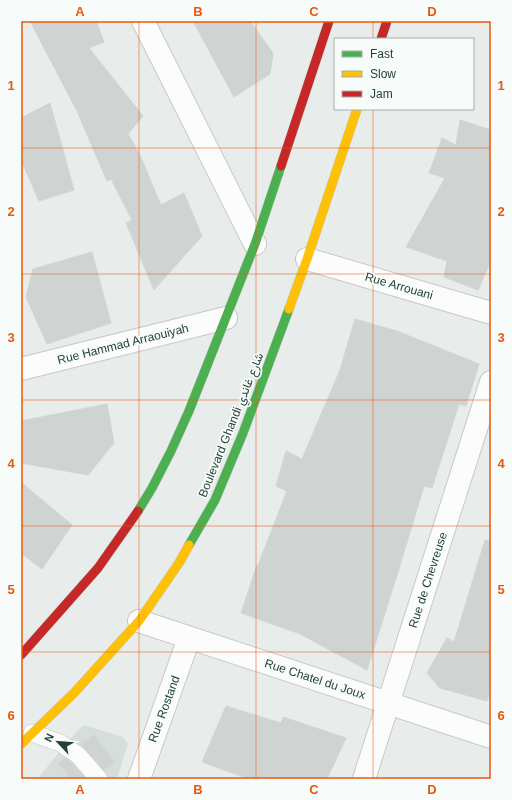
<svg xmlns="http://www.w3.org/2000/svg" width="512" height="800" font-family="Arial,Vazirmatn,sans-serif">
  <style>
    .built { fill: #d6dedb }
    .building { fill: #cfd4d2; stroke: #d1d6d4 }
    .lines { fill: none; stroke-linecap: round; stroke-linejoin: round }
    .lane-casing { stroke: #c5cac8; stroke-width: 18 }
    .street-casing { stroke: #c5cac8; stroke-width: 24 }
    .fast-casing { stroke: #c3ccc9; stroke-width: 10 }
    .slow-casing { stroke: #c3ccc9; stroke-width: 10 }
    .jam-casing { stroke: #c3ccc9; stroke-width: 10 }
    .lane { stroke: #fcfcfc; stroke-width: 17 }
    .street { stroke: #fcfcfc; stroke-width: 22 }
    .fast { stroke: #4caf50; stroke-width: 9 }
    .slow { stroke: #ffc107; stroke-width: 9 }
    .jam { stroke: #c62828; stroke-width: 9 }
    .grid { fill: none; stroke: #e8590c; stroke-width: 1; stroke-opacity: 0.55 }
    .labels { text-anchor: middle; stroke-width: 3.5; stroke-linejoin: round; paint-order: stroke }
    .street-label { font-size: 12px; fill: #24423a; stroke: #f7fbf9 }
    .neatline { fill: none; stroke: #e8590c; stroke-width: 1.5 }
    .grid-label { font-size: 13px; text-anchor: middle; font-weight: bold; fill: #e8590c }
  </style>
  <rect width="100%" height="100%" fill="#e8edeb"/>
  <path class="built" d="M84,725L123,737L128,744L117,779H37L78,730Z"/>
  <g class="building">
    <path d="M30,21H96L104,42L89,48L143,116L128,134L139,153L161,205L184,193L202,236L154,290L126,223L132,220L111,179L107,181L77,111Z"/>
    <path d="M193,21H250L273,53L270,74L234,97Z"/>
    <path d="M50,103L74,190L39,201L21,160V118Z"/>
    <path d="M460,120L491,130V260L478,290L444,277L447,261L406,247L445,178L429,173L442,138L456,145Z"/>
    <path d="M92,252L111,323L47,344L26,297L33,269Z"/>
    <path d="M355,319L397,331L479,364L466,406L459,404L432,488L424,486L398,572L367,670L300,634L241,613L257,565H258L287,491L276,486L286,451L302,459L340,370Z"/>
    <path d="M107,404L114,443L88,475L21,463V421Z"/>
    <path d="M21,482L72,525L42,569L21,553Z"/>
    <path d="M485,540L491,541V687L487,701L440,688L427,673L447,638L454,642Z"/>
    <path d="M226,706L281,723L283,717L346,738L327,779H249L202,762Z"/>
    <path d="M94,735L115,762L104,770L81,745Z"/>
    <path d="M65,758L71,763L86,779H71L59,763Z"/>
  </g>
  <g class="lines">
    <defs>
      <path id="lane" d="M32,733L60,743L78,755L99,779"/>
      <g id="street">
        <path d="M143,21L255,244"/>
        <path d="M307,259L491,313"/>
        <path d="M21,369L226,318"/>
        <path d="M139,621L491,737"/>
        <path d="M139,779L189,638"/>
        <path d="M364,779L491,382"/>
      </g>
      <g id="fast">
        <path d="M138,511L152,488L171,451L189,411L255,244L281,166"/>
        <path d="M189,545L215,500L243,433L289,309"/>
      </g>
      <g id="slow">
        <path d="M289,309L307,259L357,109"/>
        <path d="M21,744L74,693L139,621L179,563L189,545"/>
      </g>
      <g id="jam">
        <path d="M381,39L387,21"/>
        <path d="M281,166L329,21"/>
        <path d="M21,655L98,568L138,511"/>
      </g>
    </defs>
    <use href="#lane" class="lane-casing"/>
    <use href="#street" class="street-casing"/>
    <use href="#fast" class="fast-casing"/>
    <use href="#slow" class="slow-casing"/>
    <use href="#jam" class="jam-casing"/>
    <use href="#lane" class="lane"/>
    <use href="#street" class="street"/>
    <use href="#fast" class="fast"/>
    <use href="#slow" class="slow"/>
    <use href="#jam" class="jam"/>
  </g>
  <path class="grid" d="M139,21V779M256,21V779M373,21V39M373,109V779M21,148H491M21,274H491M21,400H491M21,526H491M21,652H491"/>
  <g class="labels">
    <g class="street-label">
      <text transform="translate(399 286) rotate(16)" y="4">Rue Arrouani</text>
      <text transform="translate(123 344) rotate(-14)" y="4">Rue Hammad Arraouiyah</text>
      <text transform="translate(231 425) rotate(-68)" y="4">Boulevard Ghandi شارع غاندي</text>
      <text transform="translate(428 580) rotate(-72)" y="4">Rue de Chevreuse</text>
      <text transform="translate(315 679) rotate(18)" y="4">Rue Chatel du Joux</text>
      <text transform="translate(164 709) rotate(-70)" y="4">Rue Rostand</text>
    </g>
  </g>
  <rect width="512" height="800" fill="none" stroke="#f7fbf9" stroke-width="44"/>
  <rect x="334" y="38" width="140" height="72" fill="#f7fbf9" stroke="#a3b1ad"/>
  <rect x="342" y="51" width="20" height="6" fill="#4caf50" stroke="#a3b1ad"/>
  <text x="370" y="58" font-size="12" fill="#24423a">Fast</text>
  <rect x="342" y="71" width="20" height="6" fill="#ffc107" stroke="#a3b1ad"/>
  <text x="370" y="78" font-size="12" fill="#24423a">Slow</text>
  <rect x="342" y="91" width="20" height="6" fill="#c62828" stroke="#a3b1ad"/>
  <text x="370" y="98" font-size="12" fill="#24423a">Jam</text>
  <g transform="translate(58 742) rotate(296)" stroke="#f7fbf9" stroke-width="3" paint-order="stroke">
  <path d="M0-3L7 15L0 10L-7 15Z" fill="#24423a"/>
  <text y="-6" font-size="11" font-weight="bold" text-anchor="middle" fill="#24423a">N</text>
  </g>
  <rect x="22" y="22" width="468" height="756" class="neatline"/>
  <g class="grid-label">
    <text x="80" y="16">A</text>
    <text x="198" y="16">B</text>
    <text x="314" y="16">C</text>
    <text x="432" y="16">D</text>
    <text x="11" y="90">1</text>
    <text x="501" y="90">1</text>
    <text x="11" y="216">2</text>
    <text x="501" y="216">2</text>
    <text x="11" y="342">3</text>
    <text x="501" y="342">3</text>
    <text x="11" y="468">4</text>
    <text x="501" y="468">4</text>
    <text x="11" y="594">5</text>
    <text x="501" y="594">5</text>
    <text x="11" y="720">6</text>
    <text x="501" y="720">6</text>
    <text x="80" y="794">A</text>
    <text x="198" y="794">B</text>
    <text x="314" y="794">C</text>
    <text x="432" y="794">D</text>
  </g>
</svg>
